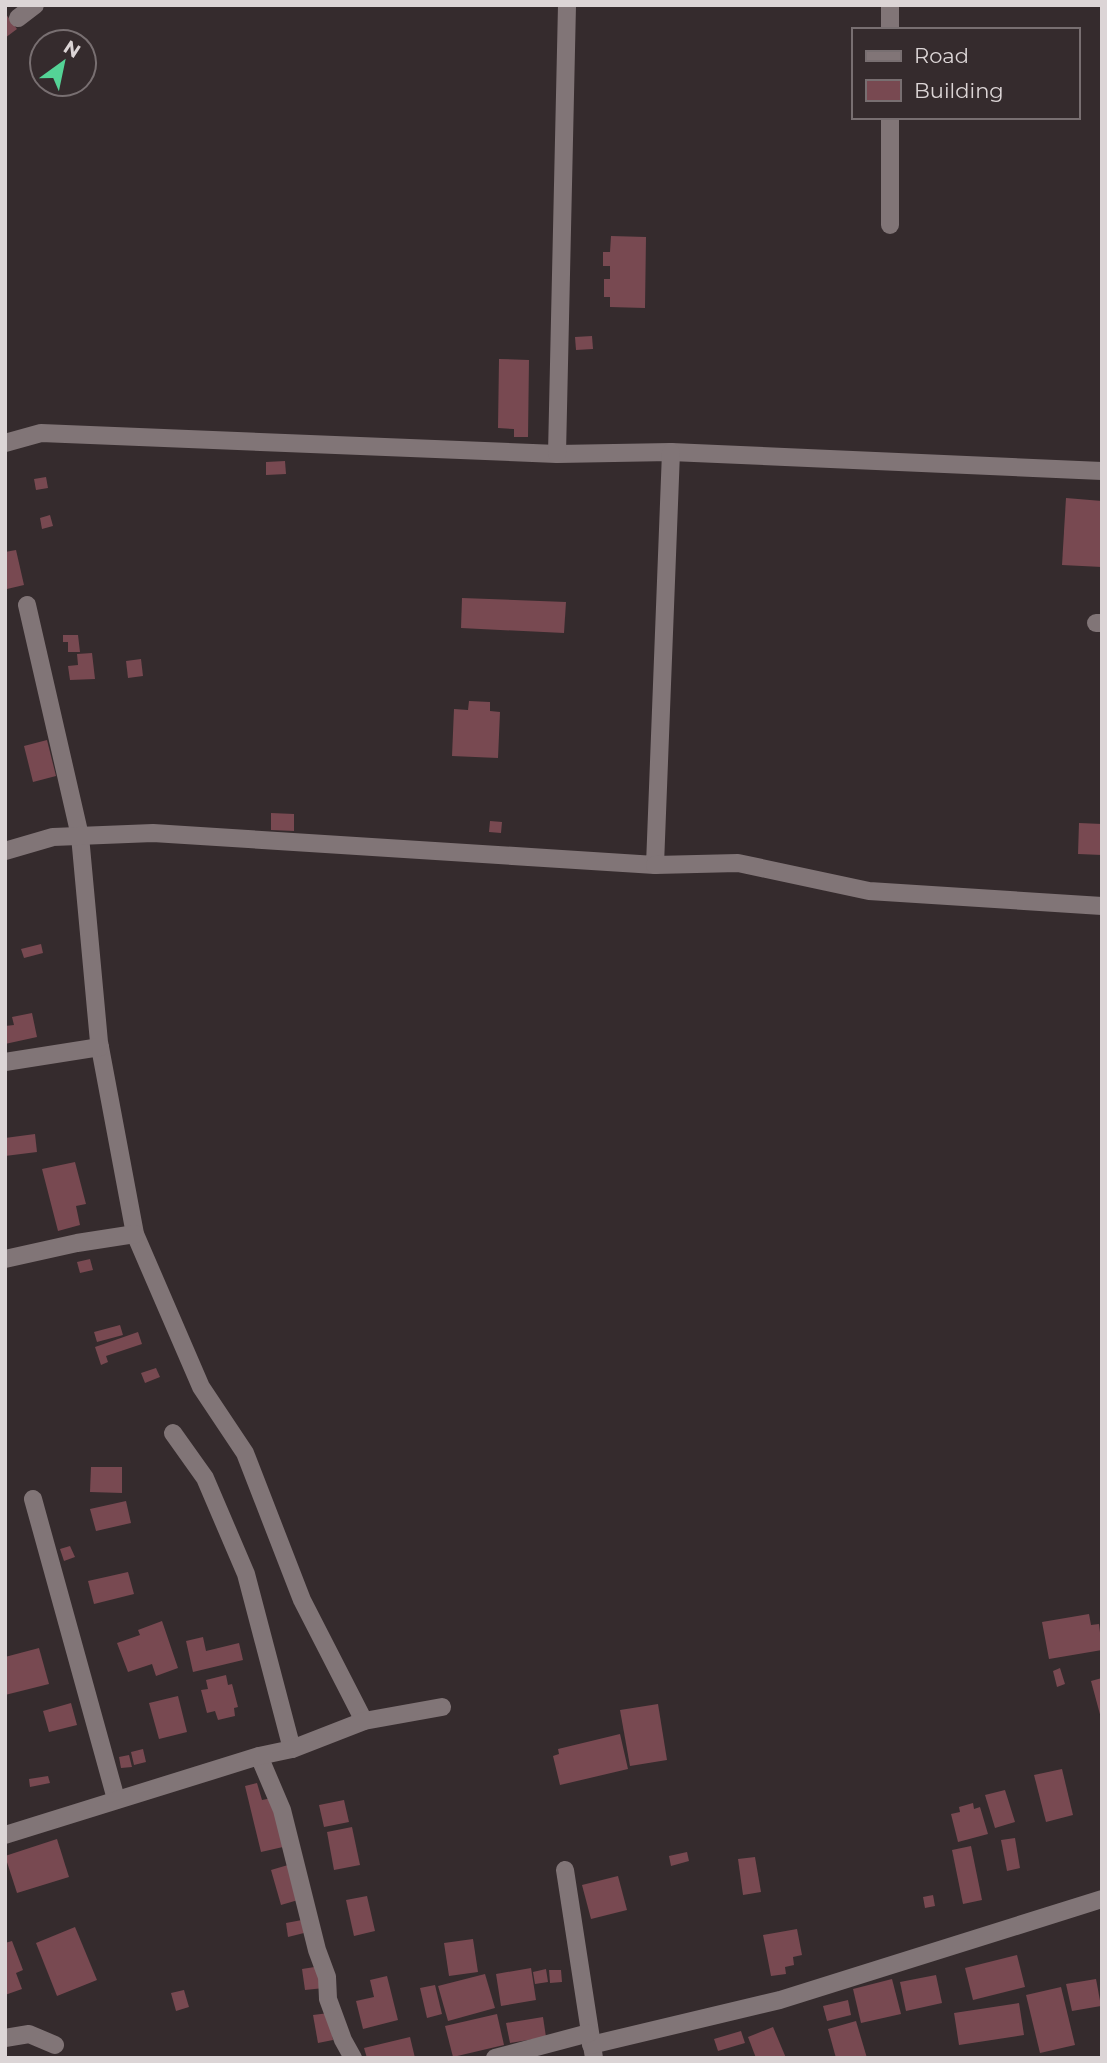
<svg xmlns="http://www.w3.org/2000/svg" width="1107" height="2063" font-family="Montserrat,sans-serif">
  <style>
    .building { fill: #784951 }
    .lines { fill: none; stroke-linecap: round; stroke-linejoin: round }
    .minor { stroke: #817577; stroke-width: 18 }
  </style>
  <rect width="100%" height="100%" fill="#352b2d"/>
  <g class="building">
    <path d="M5,13L17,29L5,38Z"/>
    <path d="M611,236L646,237L645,308L610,307V297H604V279H610V266H603V252H610Z"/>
    <path d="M592,336L593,349L576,350L575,337Z"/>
    <path d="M499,359L529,360L528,437H514V429L498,428Z"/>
    <path d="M285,461L286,474L266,475V462Z"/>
    <path d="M46,477L48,488L36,490L34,479Z"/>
    <path d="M1066,498L1102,501V567L1062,565Z"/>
    <path d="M50,515L53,526L42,529L40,518Z"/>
    <path d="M16,550L24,585L7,589L5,552Z"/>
    <path d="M462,598L566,602L564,633L461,628Z"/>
    <path d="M63,635H78L80,652H68V642H63Z"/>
    <path d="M92,653L95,679L70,680L68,666L78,665L77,654Z"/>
    <path d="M141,659L143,676L128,678L126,661Z"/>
    <path d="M469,701L490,702V711L500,712L498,758L452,756L454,709L468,710Z"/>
    <path d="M47,740L56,776L33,782L24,746Z"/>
    <path d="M271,813L294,814V831L271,830Z"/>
    <path d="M490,821L502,822L501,833L489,832Z"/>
    <path d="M1079,823L1102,824V855L1078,854Z"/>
    <path d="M41,944L43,953L24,958L21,949Z"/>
    <path d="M32,1013L37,1037L5,1044V1026L14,1025L12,1017Z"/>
    <path d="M35,1134L37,1152L5,1156V1138Z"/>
    <path d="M75,1162L86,1204L76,1206L80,1225L58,1231L42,1169Z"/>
    <path d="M90,1259L93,1270L80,1273L77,1262Z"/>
    <path d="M120,1325L123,1335L97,1342L94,1332Z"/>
    <path d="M138,1332L142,1344L106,1356L108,1362L101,1365L95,1347Z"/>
    <path d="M156,1368L160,1377L145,1383L141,1373Z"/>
    <path d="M91,1467H122V1493L90,1492Z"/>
    <path d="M126,1501L131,1523L96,1531L90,1509Z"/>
    <path d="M70,1546L75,1557L64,1561L60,1549Z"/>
    <path d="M128,1572L134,1594L94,1604L88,1581Z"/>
    <path d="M1089,1614L1091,1625L1099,1624L1102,1650L1049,1659L1042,1622Z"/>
    <path d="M162,1621L178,1668L156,1676L152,1664L128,1672L117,1643L140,1635L138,1630Z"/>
    <path d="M203,1637L206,1651L239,1643L243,1660L193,1672L186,1641Z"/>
    <path d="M39,1648L49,1684L5,1695V1657Z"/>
    <path d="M1060,1668L1065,1684L1057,1687L1053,1671Z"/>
    <path d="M226,1675L228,1685L232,1684L238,1707L234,1708L235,1716L218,1720L215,1711L207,1713L201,1690L208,1689L206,1680Z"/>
    <path d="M1102,1678V1718H1101L1091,1681Z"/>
    <path d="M178,1696L187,1732L159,1739L149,1703Z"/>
    <path d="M71,1703L77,1725L49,1732L43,1711Z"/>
    <path d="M658,1704L667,1760L630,1766L620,1710Z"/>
    <path d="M620,1734L628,1769L560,1785L553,1756L559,1754L558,1749Z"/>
    <path d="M143,1749L146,1762L134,1765L131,1752Z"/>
    <path d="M129,1755L132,1767L121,1768L119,1757Z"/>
    <path d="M1062,1769L1073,1815L1046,1822L1034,1775Z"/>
    <path d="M48,1776L50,1783L30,1787L29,1779Z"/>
    <path d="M257,1783L262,1800L272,1798L283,1847L261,1852L245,1786Z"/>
    <path d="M1005,1790L1015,1822L995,1828L985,1795Z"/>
    <path d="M344,1800L349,1822L324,1827L319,1805Z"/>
    <path d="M973,1803L974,1809L980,1807L988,1834L958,1842L951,1814L960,1812L959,1807Z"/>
    <path d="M352,1827L360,1865L334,1870L327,1832Z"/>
    <path d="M1015,1838L1020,1868L1007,1871L1001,1840Z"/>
    <path d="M57,1839L69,1877L17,1893L5,1856Z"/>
    <path d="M971,1846L982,1900L963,1904L952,1850Z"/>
    <path d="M687,1852L689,1861L671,1866L669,1856Z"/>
    <path d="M755,1857L761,1892L743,1895L738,1859Z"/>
    <path d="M288,1865L298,1900L281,1905L271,1870Z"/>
    <path d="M618,1876L627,1910L591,1919L582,1885Z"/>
    <path d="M933,1895L935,1906L925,1908L923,1897Z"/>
    <path d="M367,1896L375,1931L354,1936L346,1900Z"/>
    <path d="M302,1920L304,1933L288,1937L286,1923Z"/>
    <path d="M75,1927L97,1980L57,1996L36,1943Z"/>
    <path d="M797,1929L802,1955L793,1957L794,1965L785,1967L786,1974L771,1976L763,1935Z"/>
    <path d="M473,1939L478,1972L449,1976L444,1943Z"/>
    <path d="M12,1941L23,1970L16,1973L22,1989L5,1995V1943Z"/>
    <path d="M1017,1955L1025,1987L973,2000L965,1968Z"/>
    <path d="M321,1966L324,1988L305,1990L302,1969Z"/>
    <path d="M531,1968L536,2000L501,2006L496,1974Z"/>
    <path d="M546,1969L548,1982L535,1984L533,1972Z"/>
    <path d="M549,1970H561L562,1982L550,1983Z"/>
    <path d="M485,1974L495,2008L448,2021L438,1986Z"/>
    <path d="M936,1975L942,2003L906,2011L900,1982Z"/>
    <path d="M387,1976L398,2020L363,2029L356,2001L374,1997L370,1980Z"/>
    <path d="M892,1979L901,2014L861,2023L853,1989Z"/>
    <path d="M1096,1979L1101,2006L1072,2011L1066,1984Z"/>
    <path d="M435,1985L442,2014L427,2018L420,1988Z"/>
    <path d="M1061,1987L1075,2045L1040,2053L1026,1995Z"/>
    <path d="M184,1990L189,2007L176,2011L171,1993Z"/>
    <path d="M848,2000L851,2015L827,2021L823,2006Z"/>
    <path d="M1019,2003L1024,2035L959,2045L954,2013Z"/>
    <path d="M329,2013L333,2040L318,2043L313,2015Z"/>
    <path d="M497,2014L504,2045L453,2057L445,2026Z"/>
    <path d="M543,2017L546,2037L510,2043L506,2023Z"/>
    <path d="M856,2021L867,2058H836L828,2029Z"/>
    <path d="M773,2027L786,2058H756L748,2037Z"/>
    <path d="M741,2031L745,2043L718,2051L714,2039Z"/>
    <path d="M410,2037L415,2058H367L364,2048Z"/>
  </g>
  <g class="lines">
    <g class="minor">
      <path d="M18,18L35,5"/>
      <path d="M890,30V5"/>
      <path d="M890,225V117"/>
      <path d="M5,443L41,433L557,454L671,452L1102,471"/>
      <path d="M557,454L567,5"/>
      <path d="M27,605L80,836L99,1042L135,1234L201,1387L245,1453L302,1600L364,1721"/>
      <path d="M1096,623H1102"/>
      <path d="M5,851L53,837L153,833L655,865L671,452"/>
      <path d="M655,865L738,863L869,891L1102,906"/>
      <path d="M5,1062L100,1047"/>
      <path d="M5,1259L77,1243L135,1234"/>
      <path d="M173,1433L205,1478L246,1574L292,1749"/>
      <path d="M33,1499L116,1799"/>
      <path d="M259,1756L282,1810L317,1950L327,1977L328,1999L343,2040L353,2058"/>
      <path d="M5,1835L259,1756L292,1749L364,1721L442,1707"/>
      <path d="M565,1870L594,2058"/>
      <path d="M5,2038L29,2034L55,2045"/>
      <path d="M591,2045L780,2000L1102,1899"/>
      <path d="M495,2058L589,2033"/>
    </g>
  </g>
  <rect width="1107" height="2063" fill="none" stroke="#dcd5d6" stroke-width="14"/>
  <rect x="852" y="28" width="228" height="91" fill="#352b2d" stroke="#786f71" stroke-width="2"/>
  <rect x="866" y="51" width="35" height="10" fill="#817577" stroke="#786f71" stroke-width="2"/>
  <text x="914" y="63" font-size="21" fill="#dcd5d6">Road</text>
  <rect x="866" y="80" width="35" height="21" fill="#784951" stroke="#786f71" stroke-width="2"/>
  <text x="914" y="98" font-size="21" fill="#dcd5d6">Building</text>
  <g transform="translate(63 63) rotate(33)"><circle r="33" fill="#352b2d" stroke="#786f71" stroke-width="2"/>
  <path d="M0-5L12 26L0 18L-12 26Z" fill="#54d396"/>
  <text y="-10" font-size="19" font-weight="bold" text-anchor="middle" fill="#dcd5d6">N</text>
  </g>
</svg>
